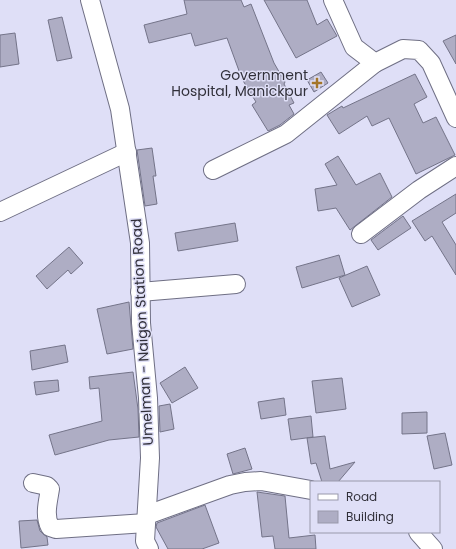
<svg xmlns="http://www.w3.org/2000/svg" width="456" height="549" font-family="Poppins,sans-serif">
<rect width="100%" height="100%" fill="#dfdff7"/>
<g fill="#aeadc4" stroke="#747489">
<polygon points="184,0 241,0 244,7 251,4 274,63 285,82 284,84 294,103 289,105 294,114 280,125 268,131 252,105 256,102 242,79 227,38 195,46 191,33 149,43 144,25 187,14"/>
<polygon points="264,0 307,0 317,25 327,19 337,36 296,58"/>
<polygon points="62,17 72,58 57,61 48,20"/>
<polygon points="15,33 19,64 0,67 0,35"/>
<polygon points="456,35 456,64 443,41"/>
<polygon points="321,72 328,83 314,92 307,80"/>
<polygon points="415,74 427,97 414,104 423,123 436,117 455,155 416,174 389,118 372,126 367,116 339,134 327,115 342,106 343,108"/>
<polygon points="152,148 156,176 153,176 157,204 145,206 137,150"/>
<polygon points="338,156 356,185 380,173 392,197 350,230 336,208 318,211 315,189 337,185 325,164"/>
<polygon points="456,194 456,213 442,222 456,245 456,275 432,236 425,241 412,221"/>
<polygon points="403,216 411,228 378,250 371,240"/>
<polygon points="235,223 238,241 178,251 175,233"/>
<polygon points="69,247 83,263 71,274 68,270 47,289 36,276"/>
<polygon points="339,255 345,275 302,288 296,267"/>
<polygon points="367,266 380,295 352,307 339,278"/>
<polygon points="129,302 133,349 107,354 97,309"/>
<polygon points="65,345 68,362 32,370 30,351"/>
<polygon points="185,367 198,388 172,403 160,383"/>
<polygon points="133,372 138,409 139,437 109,440 55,455 49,435 102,421 99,388 90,389 89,377"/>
<polygon points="342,378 346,409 316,413 312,381"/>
<polygon points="58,380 59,391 36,395 34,382"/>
<polygon points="284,398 286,415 261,419 258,402"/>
<polygon points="170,404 174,429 160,432 159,406"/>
<polygon points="427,412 427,433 402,434 402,413"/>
<polygon points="311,416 313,437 291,440 288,419"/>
<polygon points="445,433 452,465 434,469 427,436"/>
<polygon points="325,436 330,469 355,462 338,482 322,482 316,463 311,464 307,438"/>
<polygon points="245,448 252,469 233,474 227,454"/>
<polygon points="257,492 285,496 289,538 315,535 316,549 275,549 273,536 262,537"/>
<polygon points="205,505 219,543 202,549 168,549 156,527 157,523"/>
<polygon points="37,520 40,531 47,537 48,545 21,548 19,521"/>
</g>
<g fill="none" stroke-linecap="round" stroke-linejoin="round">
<defs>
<g id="minor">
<polyline points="90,0 120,109 140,243 141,323 148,398 150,458 145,541 149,549"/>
<polyline points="333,0 354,47 375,63 403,49 419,50 431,63 456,118"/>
<polyline points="213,170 286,134 375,63"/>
<polyline points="0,212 127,152"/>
<polyline points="361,234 419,190 456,166"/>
<polyline points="140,292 236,284"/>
<path d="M33 483 47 486 50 489C48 502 44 515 50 527L56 529 146 523"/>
<polyline points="147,515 230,485 245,482 261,481 311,490"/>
<polyline points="418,532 433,549"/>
</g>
</defs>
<use href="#minor" stroke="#6f6f84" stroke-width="20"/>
<use href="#minor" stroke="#fff" stroke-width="18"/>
</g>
<path fill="#a47629" stroke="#dfdff7" stroke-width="1.5" d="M315 77h4v4h4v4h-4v4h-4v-4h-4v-4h4z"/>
<g text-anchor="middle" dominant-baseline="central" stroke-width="3" stroke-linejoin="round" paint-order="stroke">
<g font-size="14" fill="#31303a" stroke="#dfdff7" text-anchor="end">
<text x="308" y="75">Government<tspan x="308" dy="16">Hospital, Manickpur</tspan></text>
</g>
<g font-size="14" fill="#31303a" stroke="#dfdff7">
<text transform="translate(142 332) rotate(-93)">Umelman - Naigon Station Road</text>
</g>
</g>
<rect x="310" y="481" width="130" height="52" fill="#dfdff7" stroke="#9999ab"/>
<rect x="318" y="494" width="20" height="6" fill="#ffffff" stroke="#9999ab"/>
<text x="346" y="501" font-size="12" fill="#31303a">Road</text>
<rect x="318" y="511" width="20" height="12" fill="#aeadc4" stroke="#9999ab"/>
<text x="346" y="521" font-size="12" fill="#31303a">Building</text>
</svg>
